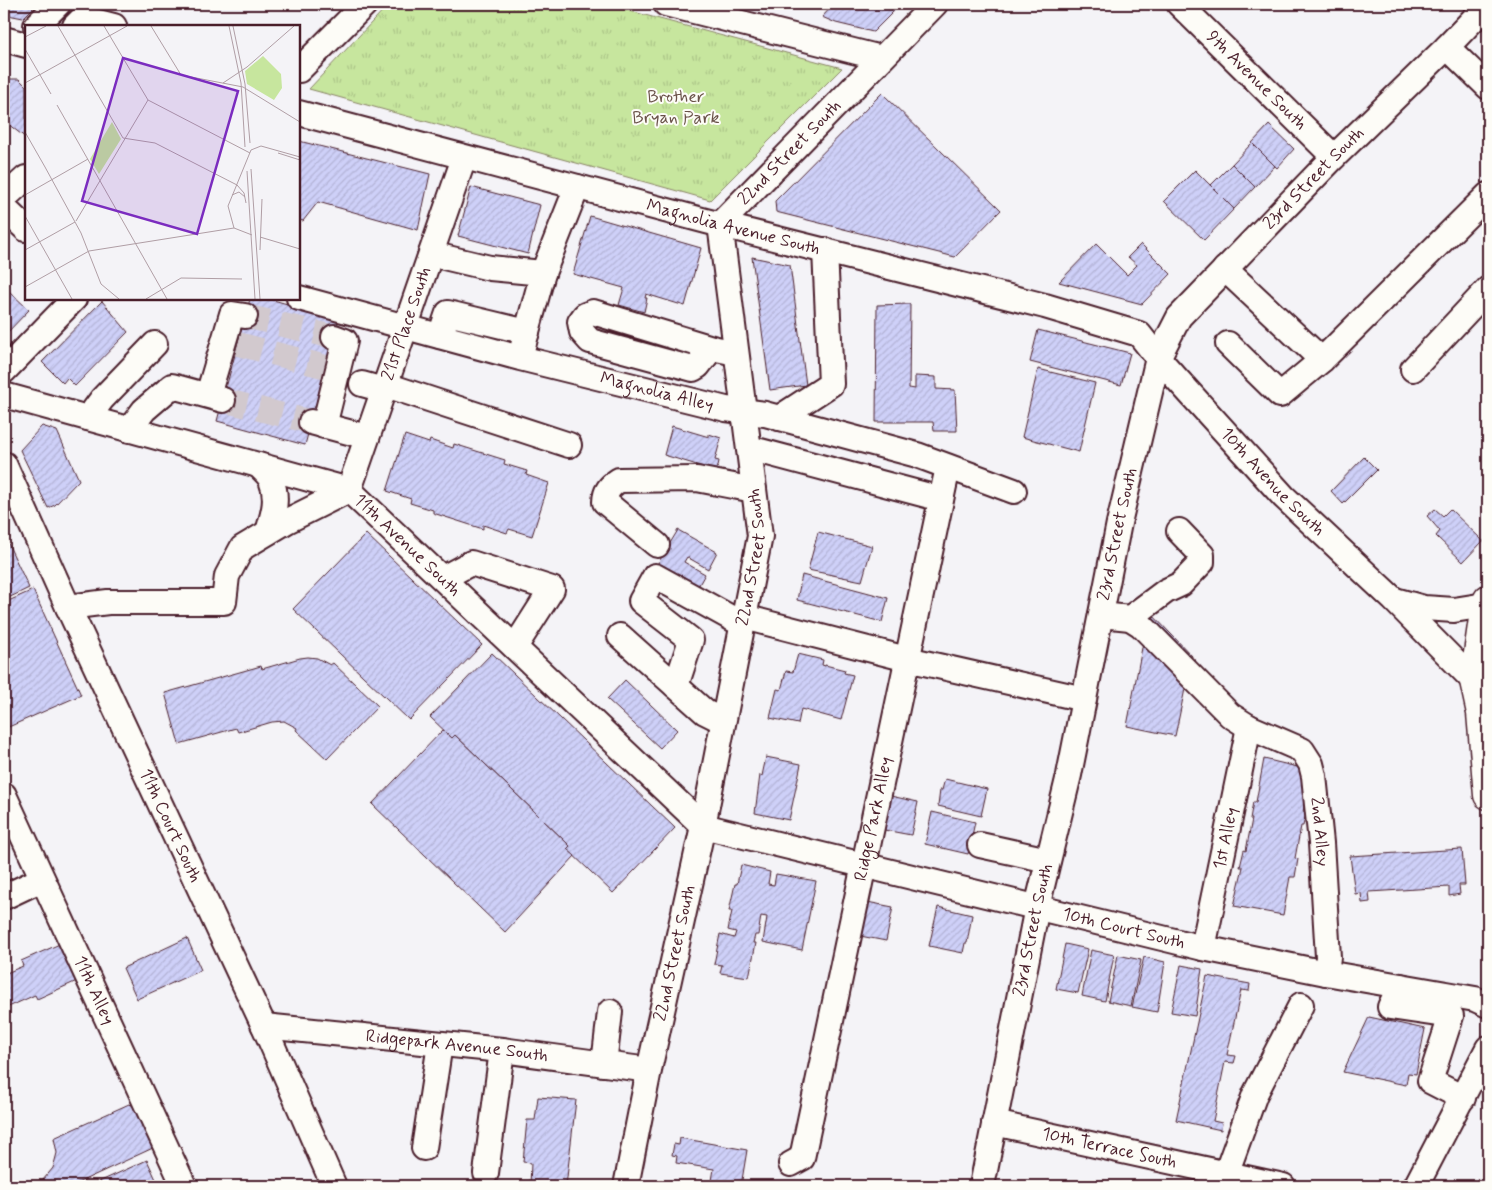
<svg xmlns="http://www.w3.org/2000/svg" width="1492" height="1190" font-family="Mynerve,sans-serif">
<defs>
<pattern id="park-tufts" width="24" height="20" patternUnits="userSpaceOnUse" patternTransform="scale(1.25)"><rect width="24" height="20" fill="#c7e69e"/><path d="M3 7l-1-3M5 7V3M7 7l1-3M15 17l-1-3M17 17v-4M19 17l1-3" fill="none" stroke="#acc588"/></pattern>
<pattern id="building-hatch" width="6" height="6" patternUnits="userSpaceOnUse" patternTransform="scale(1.25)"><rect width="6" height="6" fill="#ced0f8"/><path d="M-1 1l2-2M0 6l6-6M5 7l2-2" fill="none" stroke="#b2b2d5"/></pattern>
</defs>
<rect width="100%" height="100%" fill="#f4f3f7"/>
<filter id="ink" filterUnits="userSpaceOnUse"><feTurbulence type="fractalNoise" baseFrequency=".02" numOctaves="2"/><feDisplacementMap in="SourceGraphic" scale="10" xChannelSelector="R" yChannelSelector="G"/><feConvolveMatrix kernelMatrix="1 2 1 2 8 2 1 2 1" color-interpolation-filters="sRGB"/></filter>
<g filter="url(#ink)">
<polygon fill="url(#park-tufts)" stroke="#888264" points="389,4 604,4 842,68 710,200 309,89"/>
<g fill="url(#building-hatch)" stroke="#4a1f2b">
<polygon points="4,4 37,4 23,18 8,15 4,10"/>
<polygon points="834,4 901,4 873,32 836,23 822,17"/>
<polygon points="4,79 19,79 26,86 26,138 8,124 4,129"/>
<polygon points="882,93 1001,210 955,257 776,212 775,201"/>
<polygon points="1269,125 1294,149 1277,168 1252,143"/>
<polygon points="299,141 430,174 418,230 318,202 303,221 299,220"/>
<polygon points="1252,143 1275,166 1255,187 1232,164"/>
<polygon points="1232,164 1255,187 1234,209 1210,186"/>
<polygon points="1195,170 1234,209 1204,240 1164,201"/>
<polygon points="471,187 540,205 528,254 458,236"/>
<polygon points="590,216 701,248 685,306 646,294 645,298 647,298 644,312 619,305 624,288 573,274"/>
<polygon points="1096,244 1127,275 1137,265 1128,257 1141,244 1171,274 1142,304 1059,282"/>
<polygon points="752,257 790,265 806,385 770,390"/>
<polygon points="4,279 9,291 29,310 4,336"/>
<polygon points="250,299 270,299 339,319 305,445 217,421"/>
<polygon points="102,301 128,332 75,386 67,378 63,383 42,362"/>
<polygon points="910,304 909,388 915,389 915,376 936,377 936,389 955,390 957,431 934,431 933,422 876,422 877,305"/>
<polygon points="1038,330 1130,353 1121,385 1030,362"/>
<polygon points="1038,369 1095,383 1079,452 1022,437"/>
<polygon points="42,426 57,431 79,480 55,505 48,508 20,450"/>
<polygon points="672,426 709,437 709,434 721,438 715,460 719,461 717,471 664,455"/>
<polygon points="405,435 429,443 430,440 453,448 454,444 505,460 504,464 527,471 526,475 549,483 532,536 509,529 507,533 483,525 483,529 433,513 433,510 410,503 411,499 387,491"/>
<polygon points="1364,457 1377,470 1343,504 1331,491"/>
<polygon points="1435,509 1443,516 1450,509 1483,541 1463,562 1436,536 1440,531 1427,516"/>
<polygon points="678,530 717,552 708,569 687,557 684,562 705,574 695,592 655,568"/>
<polygon points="818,532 872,546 862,581 808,570"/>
<polygon points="366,534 482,645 409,720 293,609"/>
<polygon points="4,535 29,588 4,600"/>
<polygon points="802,575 888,598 882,622 797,600"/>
<polygon points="33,590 81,695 4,729 4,603"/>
<polygon points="1149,611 1192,656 1175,736 1127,726"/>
<polygon points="492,653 675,828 613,893 567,849 570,846 455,735 452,738 430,717"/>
<polygon points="798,654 823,660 822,665 825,666 825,665 845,670 844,673 853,675 841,720 801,709 798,724 770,718 777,689 781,690 786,671 793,672"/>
<polygon points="308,657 317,658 330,665 333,663 378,706 327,759 296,730 297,728 284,721 272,722 238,732 236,728 179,744 165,693 261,666 262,669 300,658"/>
<polygon points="625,680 677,730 660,748 607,699"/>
<polygon points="443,730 452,738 455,735 570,846 567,849 575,856 505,932 372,804"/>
<polygon points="766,757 801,764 789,820 755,813 760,775 762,776"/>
<polygon points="1264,759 1310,770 1303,812 1306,813 1303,826 1301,826 1295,858 1298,859 1295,877 1290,877 1283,915 1234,906 1243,867 1240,867 1244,850 1246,851 1252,819 1250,819 1253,802 1256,802"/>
<polygon points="945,779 987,789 981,816 938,806 940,790 942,790"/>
<polygon points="886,795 918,802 911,835 879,829"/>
<polygon points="932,812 975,822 968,854 925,844"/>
<polygon points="1462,849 1465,885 1459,885 1460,894 1449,896 1449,887 1369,892 1370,902 1362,903 1361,893 1355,894 1350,856"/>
<polygon points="741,865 770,872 768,884 774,885 776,874 816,881 802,950 763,942 767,917 761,916 758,935 755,935 753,943 756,943 749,977 720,973 722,965 714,964 720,934 734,938 736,932 728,930 732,911 729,911 735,884 737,884"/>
<polygon points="862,901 893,907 886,941 855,935"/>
<polygon points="938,907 972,915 967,943 965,943 963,953 929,946"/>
<polygon points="187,938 201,970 137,999 123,968"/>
<polygon points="62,943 79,980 37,999 35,995 4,1009 4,974 23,966 21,961"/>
<polygon points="1065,944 1088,949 1078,993 1056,989"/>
<polygon points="1091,950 1114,955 1105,1001 1082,996"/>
<polygon points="1118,955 1141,960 1131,1006 1108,1001"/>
<polygon points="1144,957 1165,962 1157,1012 1132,1007"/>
<polygon points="1181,965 1202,969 1195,1016 1171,1012"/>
<polygon points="1207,976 1250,984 1249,991 1241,990 1227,1055 1236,1056 1234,1063 1225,1062 1213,1121 1222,1123 1221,1130 1176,1120"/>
<polygon points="1369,1017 1425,1029 1416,1074 1408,1073 1406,1085 1343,1072"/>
<polygon points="538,1097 576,1100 566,1186 530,1186 531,1163 523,1162 527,1120 535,1120"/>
<polygon points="129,1104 135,1106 155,1147 71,1186 45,1186 43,1180 53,1168 57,1153 54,1138"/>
<polygon points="680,1138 747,1150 741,1186 711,1186 714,1169 676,1163 677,1156 672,1155 674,1144 679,1145"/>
<polygon points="147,1160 159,1186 90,1186"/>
</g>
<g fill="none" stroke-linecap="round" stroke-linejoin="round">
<g stroke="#d2c9ce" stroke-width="24" stroke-dasharray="24 12" stroke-linecap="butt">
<polyline points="245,316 334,337"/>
<polyline points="238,344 326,367"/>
<polyline points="223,400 311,422"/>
</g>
<defs>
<g id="minor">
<polyline points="666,4 881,58"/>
<path id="s1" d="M1179 4 1334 157"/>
<polyline points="36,26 58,4"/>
<polyline points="75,26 83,18 114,26"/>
<polyline points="4,39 26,45"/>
<polyline points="1447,47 1488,87"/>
<polyline points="299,70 365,4"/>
<path id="s2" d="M299 113 706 221 1045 306 1139 334 1158 358 1284 497 1393 599 1474 681"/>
<polyline points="4,198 26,178"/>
<polyline points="4,208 26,229"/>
<polyline points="431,254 490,268 543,273 577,187"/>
<polyline points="1225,269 1322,360"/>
<path id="s3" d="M299 298 520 358 726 409 765 414 917 455 1014 491"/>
<polyline points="440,336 448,313 527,332"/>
<polyline points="1228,344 1280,395 1322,360 1488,195"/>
<polyline points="523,346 543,273"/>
<polyline points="712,348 698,366 693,369 590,341 582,332 580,322 585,315 593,312 712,348 736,353"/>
<polyline points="1413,369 1488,289"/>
<polyline points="4,371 74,299"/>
<polyline points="362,384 384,390"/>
<polyline points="386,385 569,445"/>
<path id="s4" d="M4 395 349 490 703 826 1203 948 1326 973 1475 999 1488 1005"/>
<polyline points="208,395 232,314 245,316"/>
<polyline points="88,418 102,399 155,344"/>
<polyline points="779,418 831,384 825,250"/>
<polyline points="311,422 367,437"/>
<polyline points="324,426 345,341 334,337"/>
<polyline points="129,430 144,410 172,386 223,400"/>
<polyline points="749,448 941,499"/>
<path id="s5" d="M4 464 68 607 264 1026 334 1186"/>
<path d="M258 465C262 469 269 475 271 480 279 498 273 515 268 532"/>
<path id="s6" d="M349 490 464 158"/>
<path d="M657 545 605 502C605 491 610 486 619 480L697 479 754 490"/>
<polyline points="443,578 471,563 552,589 515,647"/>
<polyline points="1395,600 1424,608 1454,610 1485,605"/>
<polyline points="68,607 108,602 224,602 227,576 242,548 287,521 349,490"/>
<path id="s7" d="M1101 615 1130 618 1141 625 1230 715 1249 727 1302 750 1311 764 1314 776 1321 843 1328 957 1326 973"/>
<polyline points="744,617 907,659 1084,699"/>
<polyline points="1130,618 1166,591 1181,584 1202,562 1202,555 1179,531"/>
<polyline points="620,636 705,712 723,721"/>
<polyline points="676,686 691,640 641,601 655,576 742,624"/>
<path id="s8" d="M4 795 184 1186"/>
<polyline points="980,845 1048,860"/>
<polyline points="4,897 42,879"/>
<path id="s9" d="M1203 948 1249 727"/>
<polyline points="1400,986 1390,1007 1451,1016 1430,1081 1463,1098"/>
<path id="s10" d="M264 1026 502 1050 649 1070"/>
<polyline points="604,1064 610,1012"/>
<path id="s11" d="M994 1123 1283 1186"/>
<polyline points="424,1148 440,1044"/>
<path id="s12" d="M791 1164 802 1158 948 467"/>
<polyline points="486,1173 502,1050"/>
<polyline points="1226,1174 1255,1094 1301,1005"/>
<path id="s13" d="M626 1186 649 1070 703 826 760 536 720 224 935 4"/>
<path id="s14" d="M982 1186 1037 907 1069 775 1119 523 1158 358 1179 317 1334 157 1447 47 1488 4"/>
<polyline points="1416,1186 1488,1048"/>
</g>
<polyline id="major" points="1488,599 1485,605 1474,681 1481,713 1488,795"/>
</defs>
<use href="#minor" stroke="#4a1f2b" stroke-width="28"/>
<use href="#major" stroke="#4a1f2b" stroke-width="31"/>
<use href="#minor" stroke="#fdfcf7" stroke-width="24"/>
<use href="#major" stroke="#fdfcf7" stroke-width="28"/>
</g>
</g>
<g text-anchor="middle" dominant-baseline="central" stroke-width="4" stroke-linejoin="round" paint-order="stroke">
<g font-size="18" fill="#4a1f2b" stroke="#fdfcf7">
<text stroke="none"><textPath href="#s1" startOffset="109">9th Avenue South</textPath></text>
<text stroke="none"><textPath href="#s13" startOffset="1078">22nd Street South</textPath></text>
<text stroke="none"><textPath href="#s14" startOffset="1086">23rd Street South</textPath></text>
<text stroke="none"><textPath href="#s2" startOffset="449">Magnolia Avenue South</textPath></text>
<text stroke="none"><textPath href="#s6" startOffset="176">21st Place South</textPath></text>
<text stroke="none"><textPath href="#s3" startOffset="370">Magnolia Alley</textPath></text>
<text stroke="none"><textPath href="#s2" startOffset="1068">10th Avenue South</textPath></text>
<text stroke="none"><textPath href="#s14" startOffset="666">23rd Street South</textPath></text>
<text stroke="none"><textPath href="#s4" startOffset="438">11th Avenue South</textPath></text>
<text stroke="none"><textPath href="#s13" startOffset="642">22nd Street South</textPath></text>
<text stroke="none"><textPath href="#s12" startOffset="359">Ridge Park Alley</textPath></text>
<text stroke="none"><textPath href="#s5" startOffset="398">11th Court South</textPath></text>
<text stroke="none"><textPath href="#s7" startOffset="334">2nd Alley</textPath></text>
<text stroke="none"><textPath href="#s9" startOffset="112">1st Alley</textPath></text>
<text stroke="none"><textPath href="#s4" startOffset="1279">10th Court South</textPath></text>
<text stroke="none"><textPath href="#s14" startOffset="261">23rd Street South</textPath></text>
<text stroke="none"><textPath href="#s13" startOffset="238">22nd Street South</textPath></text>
<text stroke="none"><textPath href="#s8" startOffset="215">11th Alley</textPath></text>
<text stroke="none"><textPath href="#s10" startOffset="194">Ridgepark Avenue South</textPath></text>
<text stroke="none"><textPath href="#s11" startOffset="118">10th Terrace South</textPath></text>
</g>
<g font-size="18" fill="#695148" stroke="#fdfcf7">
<text x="676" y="97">Brother<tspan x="676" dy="21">Bryan Park</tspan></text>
</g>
</g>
<g transform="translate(25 25)">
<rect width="275" height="275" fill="#f4f3f7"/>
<path d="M238 31 256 49 257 63 249 75 222 59 220 46ZM87 97 96 114 74 149 65 134Z" fill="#c7e69e"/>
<path fill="none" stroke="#b09ea5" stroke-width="1" d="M33 1 98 113 130 118 212 160M79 1 123 75 225 128M126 1 156 50 218 62 275 97M204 1 216 58 220 122M208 1 220 59 225 118M0 12 21 1M0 24 26 69M0 58 102 1M198 58 222 42 269 1M32 80 142 274M0 107 20 142M253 128 275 135M20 142 56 208 76 259 94 274M226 144 235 274M222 146 230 274M212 160 219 168 221 178M0 170 63 134M207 170 214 167 220 172M0 191 47 274M51 196 123 75M209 203 203 181 226 125 236 121 275 132M235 212 275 224M0 225 50 197M235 225 237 174M0 262 64 226 209 203 227 210M121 274 156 253 217 254"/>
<path fill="#7b2cbf" fill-opacity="0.15" stroke="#7b2cbf" stroke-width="2.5" d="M98 33 213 66 172 209 57 176Z"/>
<rect width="275" height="275" fill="none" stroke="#4a1f2b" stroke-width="2.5"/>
</g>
<rect width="1492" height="1190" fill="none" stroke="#fdfcf7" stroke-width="20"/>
<rect x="10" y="10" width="1472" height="1170" fill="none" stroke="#4a1f2b" stroke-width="2" filter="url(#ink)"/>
</svg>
